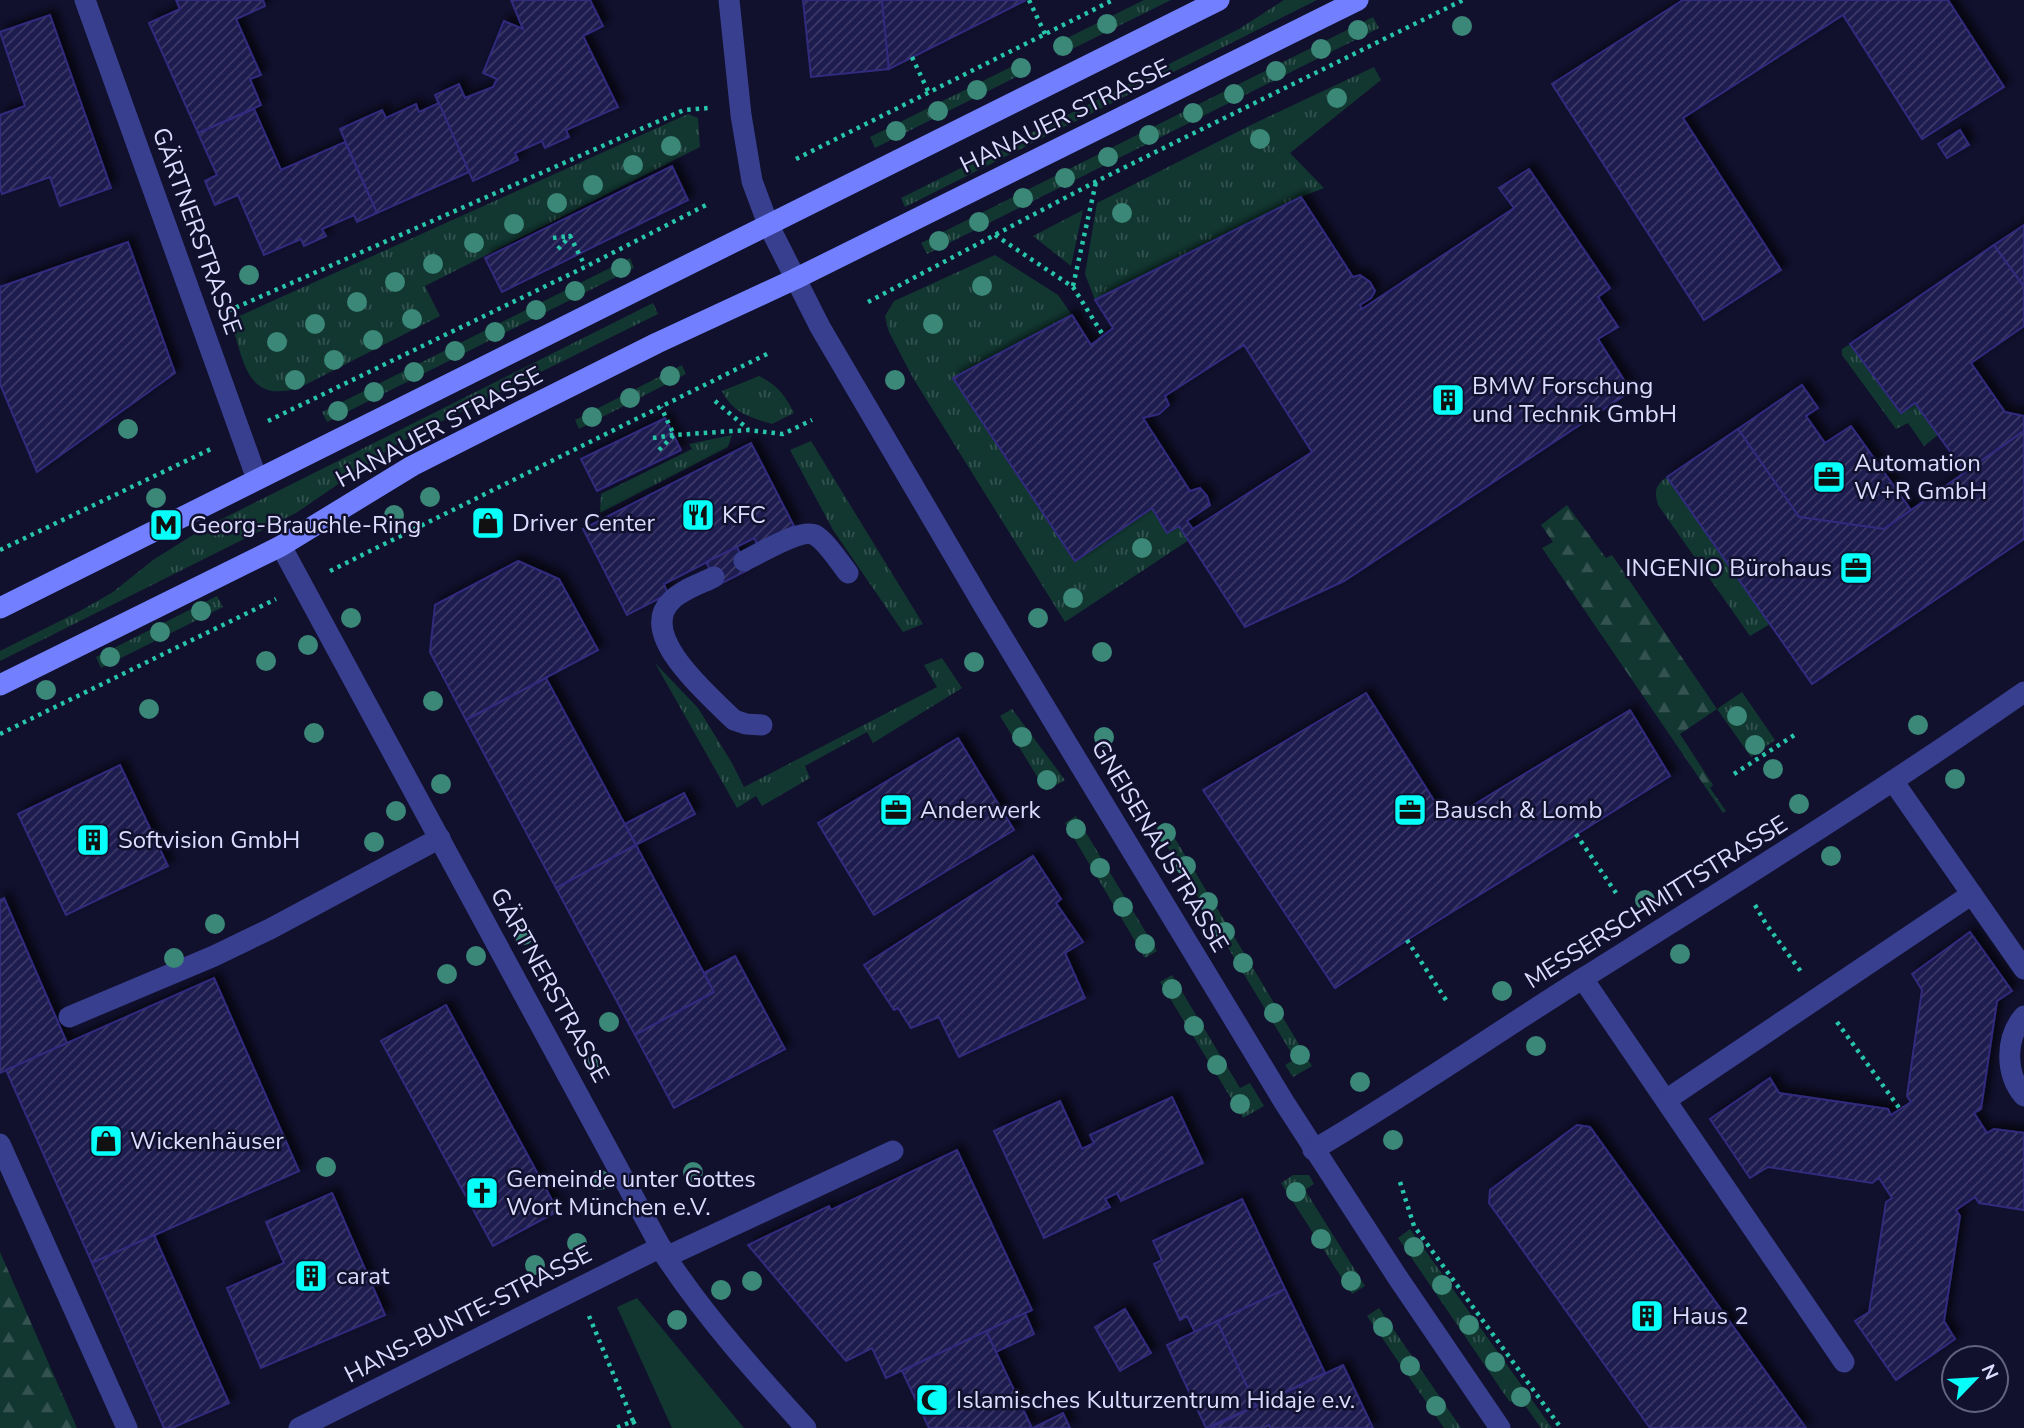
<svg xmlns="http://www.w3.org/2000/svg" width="2024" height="1428" font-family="'Nunito Sans',sans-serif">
<defs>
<pattern id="grass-tufts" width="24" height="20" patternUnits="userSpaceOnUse" patternTransform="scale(1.75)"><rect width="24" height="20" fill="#123731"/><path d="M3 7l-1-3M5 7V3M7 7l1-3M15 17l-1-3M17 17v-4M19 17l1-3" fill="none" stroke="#345350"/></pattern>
<pattern id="forest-firs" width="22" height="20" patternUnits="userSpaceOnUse" patternTransform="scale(1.75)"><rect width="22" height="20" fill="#123731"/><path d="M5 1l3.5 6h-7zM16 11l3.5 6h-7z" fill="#345350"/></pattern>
<pattern id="building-hatch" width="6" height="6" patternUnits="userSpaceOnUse" patternTransform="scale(1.75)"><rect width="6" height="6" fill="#1e1a4f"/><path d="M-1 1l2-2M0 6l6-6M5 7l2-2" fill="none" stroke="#3e3b69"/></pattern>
<filter id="shadow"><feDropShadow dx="6" dy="-6" stdDeviation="3.5" flood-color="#0009"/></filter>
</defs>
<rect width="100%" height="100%" fill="#11102d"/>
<g fill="url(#grass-tufts)">
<polygon points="1144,0 1171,0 1058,56 1053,45"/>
<polygon points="1284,0 1317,0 905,207 901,198 1239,29"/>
<polygon points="1373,17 1379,28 927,254 921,243"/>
<polygon points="1025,60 1030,70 875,148 870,137"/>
<polygon points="1374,67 1381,80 1290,153 1324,188 1301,197 1095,300 1085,274 1097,203 1251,125"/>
<path d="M688 114 698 118 700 147 425 286 440 316 299 388C247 403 245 364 232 326L237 317Z"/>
<polygon points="1083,210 1071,266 1033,236"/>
<polygon points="995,255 1058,295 1072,315 953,379 1075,560 1152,508 1167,532 1179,526 1189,540 1065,622 913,378 889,332 885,316 894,301"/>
<polygon points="630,258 634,268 327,422 322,412"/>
<polygon points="653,303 658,314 420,432 394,446 296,513 0,661 0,651 80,611 113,592 153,560 204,528"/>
<polygon points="1850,344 1901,413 1915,403 1938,435 1924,446 1908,423 1896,429 1842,355 1842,349"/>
<polygon points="682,365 686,374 579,429 575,420"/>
<path d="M759 376C777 385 785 395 794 413L772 424C749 417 733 413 722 391Z"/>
<polygon points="732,435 728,447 600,513 601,494 692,449 689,444"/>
<polygon points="811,441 923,624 903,632 833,530 790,450"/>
<path d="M1667 477 1770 624 1750 636 1658 505C1654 491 1655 485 1667 477Z"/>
<polygon points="217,596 223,607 101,668 96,657"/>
<polygon points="942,658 962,688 873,743 867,732 805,766 810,778 762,806 756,796 737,808 655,663 698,708 732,763 744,787 937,687 924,665"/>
<polygon points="1742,692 1775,740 1751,757 1717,709"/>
<polygon points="1012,709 1065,780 1046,791 1000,716"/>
<polygon points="1076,816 1157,951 1145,958 1065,823"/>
<polygon points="1165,822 1312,1066 1293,1077 1285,1065 1295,1059 1156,828"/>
<polygon points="1172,975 1240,1088 1250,1083 1264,1106 1243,1118 1160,982"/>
<polygon points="1293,1175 1309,1175 1314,1184 1305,1190 1365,1286 1352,1294 1281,1183"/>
<polygon points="1410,1229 1552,1428 1541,1428 1524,1404 1509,1401 1398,1238"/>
<polygon points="1379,1308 1461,1428 1444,1428 1367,1316"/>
</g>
<g fill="url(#forest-firs)">
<polygon points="1567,505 1606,558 1612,555 1717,709 1680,734 1713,785 1710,788 1726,811 1723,813 1542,548 1553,542 1541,525"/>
<polygon points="0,1252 77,1428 0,1428"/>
</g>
<polygon fill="#123731" points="637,1298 744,1428 672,1428 617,1307"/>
<g fill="url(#building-hatch)" stroke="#312b7d" stroke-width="2" fill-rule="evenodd" filter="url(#shadow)">
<polygon points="176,0 263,0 265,6 236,19 261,75 250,79 261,105 198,133 149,23 180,9"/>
<polygon points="511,0 590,0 603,26 583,36 618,107 566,130 569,137 545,148 542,141 515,153 518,160 473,181 435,95 459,84 465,98 493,87 497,79 483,73 504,21 523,29"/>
<polygon points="803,0 882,0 889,69 811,77"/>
<polygon points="882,0 1026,0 889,69"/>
<polygon points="1683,0 1948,0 2004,87 1922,139 1843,15 1683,118 1781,270 1704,320 1552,84"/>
<polygon points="50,15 111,188 60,206 50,177 2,194 0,188 0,115 25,106 0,32"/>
<polygon points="439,103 469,172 377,213 340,129 382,110 386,118 416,104 419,112"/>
<polygon points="254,109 281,170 345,142 377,213 357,222 354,215 322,229 326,236 304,246 301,239 264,255 238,195 215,205 205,181 217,175 198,133"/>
<polygon points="1960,130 1969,145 1947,158 1938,144"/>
<polygon points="672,166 688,200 502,292 485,258"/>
<path d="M1529 169 1610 288 1598 297 1618 327 1598 339 1631 391 1344 581 1245 627 1179 526 1167 533 1152 508 1075 561 953 378 1072 315 1091 345 1113 328 1095 300 1301 197 1353 277 1360 275 1370 282 1375 291 1371 298 1360 305 1362 309 1514 208 1499 188ZM1244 345 1312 452 1193 529 1187 521 1210 505 1207 496 1200 488 1190 491 1143 418 1159 414 1169 405 1165 396Z"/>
<polygon points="2024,225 2024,287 1994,245"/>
<polygon points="128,242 175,373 37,472 0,384 0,287"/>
<polygon points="1994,245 2024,287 2024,326 1971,363 2005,412 2024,416 2024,431 1965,472 1915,403 1901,413 1850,344"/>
<polygon points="1802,385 1818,408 1806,416 1825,443 1851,426 1911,510 1884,529 1799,517 1738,429"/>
<polygon points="665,418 681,450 597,491 581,459"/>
<polygon points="1738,429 1799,517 1884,529 2024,431 2024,539 1812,684 1667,477"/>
<polygon points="751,443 794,526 758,545 754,538 664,584 668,594 627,615 583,529"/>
<polygon points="737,547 748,570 718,585 706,562"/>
<polygon points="518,561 559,579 598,650 466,720 430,652 435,605"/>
<polygon points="546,678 636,845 556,888 466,720"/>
<polygon points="1366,693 1447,821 1630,710 1670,776 1407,940 1335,988 1203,790"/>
<polygon points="958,738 1014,830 874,915 818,823"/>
<polygon points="120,765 168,866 66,915 18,814"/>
<polygon points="684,793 695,814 636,845 625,824"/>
<polygon points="636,845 714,992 635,1035 556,888"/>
<polygon points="1033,856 1061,899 1056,903 1083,942 1065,953 1085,998 959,1057 939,1017 911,1028 898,1008 894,1010 864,965"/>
<polygon points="4,898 67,1043 0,1073 0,900"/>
<polygon points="1970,932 2012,991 1997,1001 1981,1109 1974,1113 1987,1133 1994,1129 2024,1133 2024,1210 1979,1203 1975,1197 1956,1210 1960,1216 1944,1321 1955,1339 1896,1380 1855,1321 1869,1312 1886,1202 1892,1198 1879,1178 1872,1183 1768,1167 1750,1178 1710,1119 1770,1078 1779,1093 1888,1109 1891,1115 1911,1102 1907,1096 1922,990 1912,974"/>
<polygon points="735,956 785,1049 674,1108 635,1035 714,992 704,973"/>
<polygon points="214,978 299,1171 92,1263 6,1070"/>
<polygon points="446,1005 558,1211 493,1246 381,1041"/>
<polygon points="1172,1097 1203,1163 1121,1201 1117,1193 1105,1199 1110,1207 1044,1238 994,1131 1060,1101 1082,1149 1094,1143 1090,1135"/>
<polygon points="1577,1125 1590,1127 1806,1428 1650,1428 1489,1203 1490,1190"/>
<polygon points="957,1150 1032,1310 886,1378 872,1348 846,1361 748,1245 829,1206 831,1210"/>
<polygon points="332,1193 385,1315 261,1368 227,1288 284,1263 266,1222"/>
<polygon points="1242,1199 1285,1289 1195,1332 1187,1316 1180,1320 1154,1264 1162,1260 1153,1241"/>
<polygon points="154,1235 229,1403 172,1428 164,1428 92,1263"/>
<polygon points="1285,1289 1325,1373 1256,1406 1217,1321"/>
<polygon points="1125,1309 1151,1353 1120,1371 1095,1327"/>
<polygon points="1025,1313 1034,1334 996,1352 986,1331"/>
<polygon points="1217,1321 1256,1406 1206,1428 1167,1345"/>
<polygon points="986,1331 1032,1428 929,1428 902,1371"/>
<polygon points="1343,1365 1373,1428 1270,1428 1269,1425 1263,1428 1210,1428"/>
<polygon points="1063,1413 1070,1428 1033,1428"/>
</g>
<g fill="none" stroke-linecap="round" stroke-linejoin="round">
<g stroke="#28c6a9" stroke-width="4.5" stroke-dasharray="3.5 5" stroke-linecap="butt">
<polyline points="1029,0 1045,34"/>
<polyline points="912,57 929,93"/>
<polyline points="796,159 1113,0"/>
<polyline points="995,235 1073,287 1103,335"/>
<polyline points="553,238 569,236"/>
<polyline points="558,249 570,236 585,266"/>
<polyline points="1073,286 1096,182"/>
<polyline points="868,302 1097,181 1463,0"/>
<polyline points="228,311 684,110 709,108"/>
<polyline points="715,401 748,429"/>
<polyline points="268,421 585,267 710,203"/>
<polyline points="653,438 674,435 661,407"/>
<polyline points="659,450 674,435 748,430 783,434 812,420"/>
<polyline points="0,550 213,448"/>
<polyline points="330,571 769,353"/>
<polyline points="0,734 276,599"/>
<polyline points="1734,774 1796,734"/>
<polyline points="1576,834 1616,893"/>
<polyline points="1755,905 1766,924 1802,973"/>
<polyline points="1407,940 1446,1000"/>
<polyline points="1837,1022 1900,1109"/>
<polyline points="1400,1182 1414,1226 1561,1428"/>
<polyline points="589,1316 633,1421 616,1428"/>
<polyline points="633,1421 637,1428"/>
</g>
<g stroke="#383f8f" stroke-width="21">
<path d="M744 561C759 554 801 528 815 535 826 541 840 563 848 573"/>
<path d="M714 577C700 584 681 590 671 601 636 635 711 697 734 720L746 724 762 725"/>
<polyline points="1893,781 2024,969"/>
<polyline points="1583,979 1844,1362"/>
<path d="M2024 1016C2005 1038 2005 1074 2024 1096"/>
<polyline points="69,1017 214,956 270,929 440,838"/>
<polyline points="1666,1100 1972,894"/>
<polyline points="0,1144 127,1428"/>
<polyline points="666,1257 893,1151"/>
</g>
<g stroke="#383f8f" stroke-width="21">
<polyline points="85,0 257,479"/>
<polyline points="729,0 741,115 752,181 768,224 820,327 985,608 1284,1102 1398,1278 1500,1428"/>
<path d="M281 546 666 1257C707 1319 756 1373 806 1428"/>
<path d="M1313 1150C1406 1096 1494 1034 1585 977 1733 884 1881 792 2024 692"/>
<polyline points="299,1428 661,1247"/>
</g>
<g stroke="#7280ff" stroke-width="21">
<polyline points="0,608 1219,0"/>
<polyline points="0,685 281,546 412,466 499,422 657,343 795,279 1358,0"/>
</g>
</g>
<g fill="#3b8778">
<circle cx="1107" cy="24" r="10"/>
<circle cx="1462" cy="26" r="10"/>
<circle cx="1358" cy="30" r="10"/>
<circle cx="1063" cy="46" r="10"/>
<circle cx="1321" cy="49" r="10"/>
<circle cx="1021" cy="68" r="10"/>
<circle cx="1276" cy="71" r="10"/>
<circle cx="977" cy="90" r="10"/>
<circle cx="1234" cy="94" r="10"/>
<circle cx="1337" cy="98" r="10"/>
<circle cx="938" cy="111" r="10"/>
<circle cx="1193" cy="113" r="10"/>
<circle cx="896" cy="131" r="10"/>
<circle cx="1149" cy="135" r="10"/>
<circle cx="1260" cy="139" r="10"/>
<circle cx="671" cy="146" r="10"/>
<circle cx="1108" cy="157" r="10"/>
<circle cx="633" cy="165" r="10"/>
<circle cx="1065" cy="178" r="10"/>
<circle cx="593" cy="185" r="10"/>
<circle cx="1023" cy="198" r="10"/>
<circle cx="557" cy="203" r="10"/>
<circle cx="1122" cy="213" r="10"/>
<circle cx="979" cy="222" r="10"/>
<circle cx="514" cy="224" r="10"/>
<circle cx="939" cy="241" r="10"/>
<circle cx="474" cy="243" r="10"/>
<circle cx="433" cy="264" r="10"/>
<circle cx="621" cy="268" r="10"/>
<circle cx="249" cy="275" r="10"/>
<circle cx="395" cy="282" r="10"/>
<circle cx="982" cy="286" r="10"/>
<circle cx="575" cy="291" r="10"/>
<circle cx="357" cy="302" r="10"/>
<circle cx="536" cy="310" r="10"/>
<circle cx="412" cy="319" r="10"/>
<circle cx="315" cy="324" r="10"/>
<circle cx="933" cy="324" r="10"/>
<circle cx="495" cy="332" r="10"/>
<circle cx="373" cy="340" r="10"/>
<circle cx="277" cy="342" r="10"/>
<circle cx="455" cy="351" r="10"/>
<circle cx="334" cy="360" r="10"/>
<circle cx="414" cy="372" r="10"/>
<circle cx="670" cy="376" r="10"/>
<circle cx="295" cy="380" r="10"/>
<circle cx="895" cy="380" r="10"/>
<circle cx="374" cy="392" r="10"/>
<circle cx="630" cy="398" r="10"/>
<circle cx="338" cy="411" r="10"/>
<circle cx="592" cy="417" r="10"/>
<circle cx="128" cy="429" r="10"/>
<circle cx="430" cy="497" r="10"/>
<circle cx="156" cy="498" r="10"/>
<circle cx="394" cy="515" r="10"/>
<circle cx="1142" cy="548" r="10"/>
<circle cx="1073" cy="598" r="10"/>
<circle cx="201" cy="611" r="10"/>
<circle cx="351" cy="618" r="10"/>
<circle cx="1038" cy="618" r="10"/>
<circle cx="160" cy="632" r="10"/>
<circle cx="308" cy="645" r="10"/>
<circle cx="1102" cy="652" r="10"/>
<circle cx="110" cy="657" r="10"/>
<circle cx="266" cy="661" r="10"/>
<circle cx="974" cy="662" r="10"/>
<circle cx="46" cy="690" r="10"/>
<circle cx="433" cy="701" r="10"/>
<circle cx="149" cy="709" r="10"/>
<circle cx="1737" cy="716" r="10"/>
<circle cx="1918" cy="725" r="10"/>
<circle cx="314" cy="733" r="10"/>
<circle cx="1022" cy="737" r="10"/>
<circle cx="1104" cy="737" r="10"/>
<circle cx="1755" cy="745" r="10"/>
<circle cx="1773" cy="769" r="10"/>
<circle cx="1955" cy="779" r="10"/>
<circle cx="1047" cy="780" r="10"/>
<circle cx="441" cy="784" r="10"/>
<circle cx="1799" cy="804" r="10"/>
<circle cx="396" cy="811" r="10"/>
<circle cx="1076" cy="829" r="10"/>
<circle cx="1166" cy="833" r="10"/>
<circle cx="374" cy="842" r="10"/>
<circle cx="1831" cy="856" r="10"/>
<circle cx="1186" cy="866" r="10"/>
<circle cx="1100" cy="868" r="10"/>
<circle cx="1645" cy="900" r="10"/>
<circle cx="1208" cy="902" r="10"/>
<circle cx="1123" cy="907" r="10"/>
<circle cx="215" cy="924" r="10"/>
<circle cx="1225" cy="932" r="10"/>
<circle cx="524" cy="935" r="10"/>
<circle cx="1145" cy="944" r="10"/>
<circle cx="1680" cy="954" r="10"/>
<circle cx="476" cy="956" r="10"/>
<circle cx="174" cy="958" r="10"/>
<circle cx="1243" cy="963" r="10"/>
<circle cx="447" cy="974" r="10"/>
<circle cx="1172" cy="989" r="10"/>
<circle cx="1502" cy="991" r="10"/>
<circle cx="1274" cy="1013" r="10"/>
<circle cx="609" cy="1022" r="10"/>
<circle cx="1194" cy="1026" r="10"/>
<circle cx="1536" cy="1046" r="10"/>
<circle cx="1300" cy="1055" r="10"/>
<circle cx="595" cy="1065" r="10"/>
<circle cx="1217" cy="1065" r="10"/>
<circle cx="1360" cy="1082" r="10"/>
<circle cx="1240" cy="1104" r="10"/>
<circle cx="1393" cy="1140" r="10"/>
<circle cx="326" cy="1167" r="10"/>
<circle cx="693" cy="1172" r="10"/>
<circle cx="600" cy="1180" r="10"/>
<circle cx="1296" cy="1192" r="10"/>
<circle cx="1321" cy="1239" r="10"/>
<circle cx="577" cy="1243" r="10"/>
<circle cx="1414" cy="1247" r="10"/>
<circle cx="535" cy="1265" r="10"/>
<circle cx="752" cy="1281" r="10"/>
<circle cx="1351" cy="1281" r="10"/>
<circle cx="1442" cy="1285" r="10"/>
<circle cx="721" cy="1290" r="10"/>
<circle cx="677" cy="1320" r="10"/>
<circle cx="1469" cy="1325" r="10"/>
<circle cx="1383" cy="1327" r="10"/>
<circle cx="1495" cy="1362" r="10"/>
<circle cx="1410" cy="1366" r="10"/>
<circle cx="1521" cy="1397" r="10"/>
<circle cx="1436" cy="1406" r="10"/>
</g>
<defs>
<symbol id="building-square" viewBox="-11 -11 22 22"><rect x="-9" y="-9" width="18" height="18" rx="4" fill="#07fff9" stroke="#11102d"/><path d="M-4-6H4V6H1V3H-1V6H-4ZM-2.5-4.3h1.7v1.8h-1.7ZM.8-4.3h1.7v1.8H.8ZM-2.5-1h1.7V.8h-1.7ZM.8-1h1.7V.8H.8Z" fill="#111"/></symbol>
<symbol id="office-square" viewBox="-11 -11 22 22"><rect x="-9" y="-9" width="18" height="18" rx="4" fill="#07fff9" stroke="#11102d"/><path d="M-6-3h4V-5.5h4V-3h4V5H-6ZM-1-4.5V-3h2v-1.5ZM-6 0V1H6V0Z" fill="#111"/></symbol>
<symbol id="restaurant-square" viewBox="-11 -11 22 22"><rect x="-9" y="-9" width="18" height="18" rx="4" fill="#07fff9" stroke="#11102d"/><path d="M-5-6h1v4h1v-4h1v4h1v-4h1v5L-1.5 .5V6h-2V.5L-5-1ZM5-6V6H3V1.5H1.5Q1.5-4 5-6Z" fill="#111"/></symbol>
<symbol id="shop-square" viewBox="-11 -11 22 22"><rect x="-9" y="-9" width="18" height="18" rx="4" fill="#07fff9" stroke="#11102d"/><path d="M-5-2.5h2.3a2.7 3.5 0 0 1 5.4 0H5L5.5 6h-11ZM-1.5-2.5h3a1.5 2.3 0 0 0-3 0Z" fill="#111"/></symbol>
<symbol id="metro-square" viewBox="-11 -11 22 22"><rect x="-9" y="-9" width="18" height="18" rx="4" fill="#07fff9" stroke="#11102d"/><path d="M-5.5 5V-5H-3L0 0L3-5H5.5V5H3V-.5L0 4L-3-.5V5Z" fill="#111"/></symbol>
<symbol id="church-square" viewBox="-11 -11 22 22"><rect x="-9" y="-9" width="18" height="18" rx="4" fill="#07fff9" stroke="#11102d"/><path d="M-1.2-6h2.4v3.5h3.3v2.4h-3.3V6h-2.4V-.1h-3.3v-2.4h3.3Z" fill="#111"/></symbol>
<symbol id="mosque-square" viewBox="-11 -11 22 22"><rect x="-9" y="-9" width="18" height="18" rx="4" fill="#07fff9" stroke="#11102d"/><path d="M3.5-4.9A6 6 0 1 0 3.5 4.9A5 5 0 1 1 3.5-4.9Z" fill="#111"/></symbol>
</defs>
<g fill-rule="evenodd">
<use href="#building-square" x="1429" y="381" width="38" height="38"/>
<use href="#office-square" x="1810" y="458" width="38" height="38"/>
<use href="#restaurant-square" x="679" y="496" width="38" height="38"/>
<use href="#shop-square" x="469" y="504" width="38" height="38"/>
<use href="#metro-square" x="147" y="506" width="38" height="38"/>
<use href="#office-square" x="1837" y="549" width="38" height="38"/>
<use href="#office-square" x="877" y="791" width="38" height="38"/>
<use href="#office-square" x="1391" y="791" width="38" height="38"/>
<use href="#building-square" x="74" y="821" width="38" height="38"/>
<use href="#shop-square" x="87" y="1122" width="38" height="38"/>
<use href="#church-square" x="463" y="1174" width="38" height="38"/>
<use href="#building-square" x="292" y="1257" width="38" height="38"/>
<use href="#building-square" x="1628" y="1297" width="38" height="38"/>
<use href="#mosque-square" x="913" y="1381" width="38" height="38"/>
</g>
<g text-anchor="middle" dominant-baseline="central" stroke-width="5" stroke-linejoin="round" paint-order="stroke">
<g font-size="24" fill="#dbdcff" stroke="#11102d">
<text transform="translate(1065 116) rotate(-26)">HANAUER STRASSE</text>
<text transform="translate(197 231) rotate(70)">GÄRTNERSTRASSE</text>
<text transform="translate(439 427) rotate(-28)">HANAUER STRASSE</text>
<text transform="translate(1160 846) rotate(59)">GNEISENAUSTRASSE</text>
<text transform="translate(1656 902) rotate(-32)">MESSERSCHMITTSTRASSE</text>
<text transform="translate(550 985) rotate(61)">GÄRTNERSTRASSE</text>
<text transform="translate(468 1314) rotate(-27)">HANS-BUNTE-STRASSE</text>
</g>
<g font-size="24" fill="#dbdcff" stroke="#11102d" text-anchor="start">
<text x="1472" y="386">BMW Forschung<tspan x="1472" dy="28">und Technik GmbH</tspan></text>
<text x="1854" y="463">Automation<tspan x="1854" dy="28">W+R GmbH</tspan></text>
<text x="722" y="515">KFC</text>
<text x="512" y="523">Driver Center</text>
<text x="190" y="525">Georg-Brauchle-Ring</text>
<text x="1832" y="568" text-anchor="end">INGENIO Bürohaus</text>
<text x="920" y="810">Anderwerk</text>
<text x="1434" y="810">Bausch &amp; Lomb</text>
<text x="118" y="840">Softvision GmbH</text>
<text x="130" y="1141">Wickenhäuser</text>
<text x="506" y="1179">Gemeinde unter Gottes<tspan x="506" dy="28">Wort München e.V.</tspan></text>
<text x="336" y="1276">carat</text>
<text x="1672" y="1316">Haus 2</text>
<text x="956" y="1400">Islamisches Kulturzentrum Hidaje e.v.</text>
</g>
</g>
<g transform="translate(1975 1379) rotate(65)"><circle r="33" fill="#11102d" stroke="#626281" stroke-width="2"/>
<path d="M0-5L12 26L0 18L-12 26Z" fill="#07fff9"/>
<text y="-10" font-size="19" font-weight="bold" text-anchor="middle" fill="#dbdcff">N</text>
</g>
</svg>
